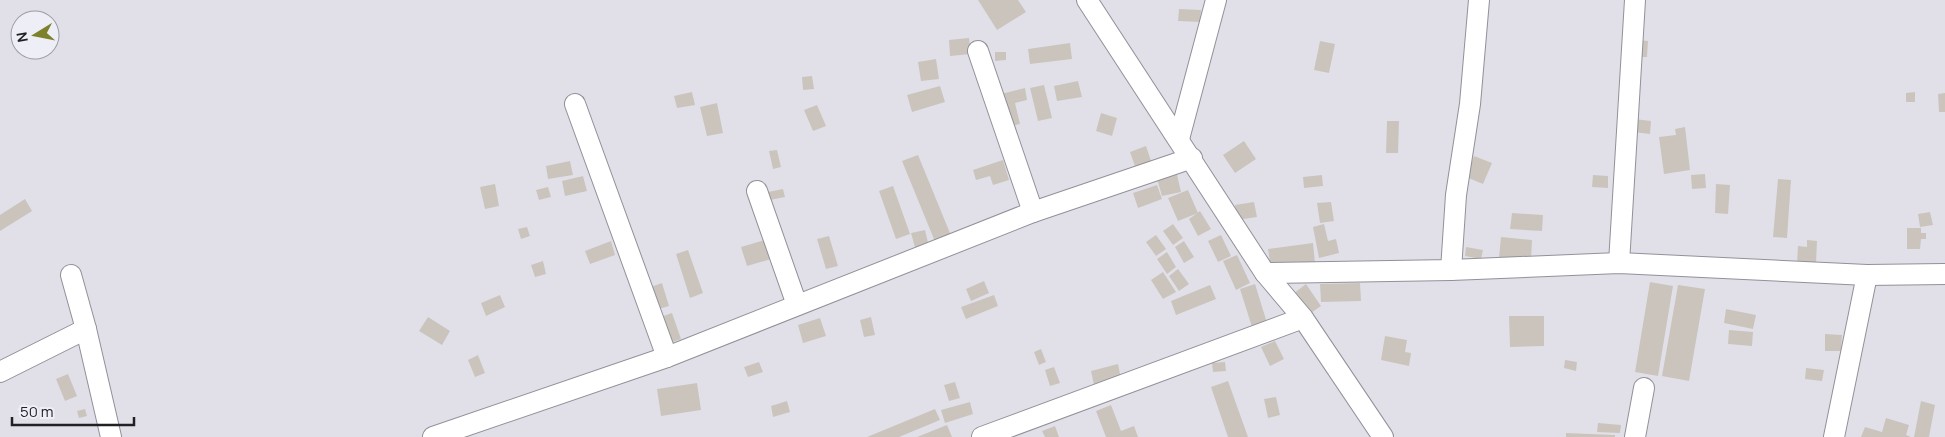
<svg xmlns="http://www.w3.org/2000/svg" width="1945" height="437" font-family="Manrope,sans-serif">
<rect width="100%" height="100%" fill="#e1e0e9"/>
<g fill="#cbc4bd">
<polygon points="978,0 1018,0 1026,12 997,30"/>
<polygon points="1179,9 1201,10 1200,22 1178,21"/>
<polygon points="969,38 971,54 950,56 949,40"/>
<polygon points="1638,40 1648,41 1647,57 1637,57"/>
<polygon points="1320,41 1335,44 1329,73 1314,70"/>
<polygon points="1070,43 1072,59 1030,64 1028,49"/>
<polygon points="995,52 1006,52 1006,60 995,61"/>
<polygon points="936,59 939,79 921,81 918,62"/>
<polygon points="812,76 814,89 803,90 802,77"/>
<polygon points="1078,81 1082,97 1057,101 1054,86"/>
<polygon points="1044,85 1052,118 1038,121 1030,88"/>
<polygon points="940,86 945,102 912,112 907,95"/>
<polygon points="1025,88 1027,100 1015,103 1020,124 1005,127 997,95"/>
<polygon points="692,92 695,105 677,108 674,96"/>
<polygon points="1915,92 1915,102 1906,102 1906,93"/>
<polygon points="1945,93 1945,112 1939,112 1938,94"/>
<polygon points="717,103 723,133 707,136 700,107"/>
<polygon points="817,105 826,126 813,131 804,110"/>
<polygon points="1101,113 1117,118 1112,136 1096,131"/>
<polygon points="1634,119 1651,121 1650,134 1633,132"/>
<polygon points="1387,121 1399,121 1398,153 1386,153"/>
<polygon points="1685,127 1690,170 1664,174 1659,137 1676,135 1675,129"/>
<polygon points="1244,141 1256,159 1235,173 1223,155"/>
<polygon points="1146,146 1152,164 1136,169 1130,152"/>
<polygon points="777,150 781,167 773,169 769,151"/>
<polygon points="918,155 952,238 936,244 902,161"/>
<polygon points="1474,156 1492,163 1483,184 1466,177"/>
<polygon points="1003,160 1009,180 993,185 990,176 976,180 973,170"/>
<polygon points="570,161 573,175 548,179 546,166"/>
<polygon points="1176,170 1181,192 1162,196 1156,175"/>
<polygon points="1705,174 1706,188 1692,189 1691,175"/>
<polygon points="1322,175 1323,186 1304,188 1303,177"/>
<polygon points="1593,175 1608,176 1608,188 1592,187"/>
<polygon points="583,176 587,191 565,196 562,181"/>
<polygon points="1778,179 1791,180 1787,238 1773,237"/>
<polygon points="495,184 499,206 485,209 480,187"/>
<polygon points="1716,184 1730,185 1728,214 1715,213"/>
<polygon points="1157,185 1162,199 1138,208 1133,193"/>
<polygon points="893,186 910,234 896,239 879,191"/>
<polygon points="548,187 551,197 539,200 536,190"/>
<polygon points="783,189 785,197 770,200 768,192"/>
<polygon points="1188,190 1198,213 1178,221 1168,198"/>
<polygon points="25,199 32,211 0,231 0,215"/>
<polygon points="1254,202 1257,217 1237,220 1235,205"/>
<polygon points="1331,202 1334,221 1320,223 1317,203"/>
<polygon points="1200,211 1211,229 1198,236 1189,219"/>
<polygon points="1930,212 1933,225 1920,227 1918,214"/>
<polygon points="1512,213 1543,215 1542,231 1510,229"/>
<polygon points="1173,224 1183,238 1173,245 1163,231"/>
<polygon points="1324,224 1328,241 1336,239 1339,253 1319,258 1313,227"/>
<polygon points="527,227 530,236 521,239 518,229"/>
<polygon points="1907,228 1921,228 1921,233 1926,233 1926,239 1921,239 1920,249 1907,249"/>
<polygon points="925,230 929,247 916,251 911,233"/>
<polygon points="1156,235 1166,249 1156,256 1146,242"/>
<polygon points="1221,235 1231,256 1218,262 1208,241"/>
<polygon points="829,236 838,266 826,269 817,239"/>
<polygon points="1501,237 1532,240 1531,260 1499,258"/>
<polygon points="765,240 771,259 747,266 741,247"/>
<polygon points="1807,240 1817,241 1816,264 1797,263 1798,246 1807,247"/>
<polygon points="611,241 615,255 590,264 585,251"/>
<polygon points="1184,241 1194,257 1184,263 1175,247"/>
<polygon points="1313,243 1315,263 1271,269 1268,249"/>
<polygon points="1466,247 1483,250 1481,259 1465,256"/>
<polygon points="688,250 703,293 690,298 676,254"/>
<polygon points="1167,252 1176,267 1167,274 1157,259"/>
<polygon points="1237,255 1250,283 1236,290 1223,261"/>
<polygon points="543,261 546,274 535,277 531,265"/>
<polygon points="1178,269 1189,284 1179,291 1169,276"/>
<polygon points="1163,272 1176,292 1163,299 1151,280"/>
<polygon points="984,281 989,293 971,301 966,289"/>
<polygon points="1650,282 1673,286 1658,376 1635,372"/>
<polygon points="662,283 669,306 655,310 648,288"/>
<polygon points="1360,283 1361,301 1321,302 1320,284"/>
<polygon points="1255,284 1267,323 1252,327 1240,289"/>
<polygon points="1306,284 1321,306 1308,315 1293,294"/>
<polygon points="1210,285 1216,299 1176,315 1171,301"/>
<polygon points="1678,285 1705,289 1689,381 1662,376"/>
<polygon points="500,295 505,307 486,316 481,303"/>
<polygon points="994,295 998,306 966,319 961,307"/>
<polygon points="1726,309 1756,315 1753,329 1724,323"/>
<polygon points="672,313 681,339 667,344 658,318"/>
<polygon points="1509,316 1544,316 1544,346 1510,347"/>
<polygon points="428,317 450,331 442,345 419,331"/>
<polygon points="871,317 875,335 864,337 860,320"/>
<polygon points="820,318 826,336 803,343 798,325"/>
<polygon points="1729,330 1753,332 1752,346 1728,344"/>
<polygon points="1825,334 1842,335 1841,351 1825,351"/>
<polygon points="1385,336 1407,340 1405,352 1411,353 1409,366 1381,360"/>
<polygon points="1275,341 1284,359 1270,366 1261,347"/>
<polygon points="1041,349 1046,362 1039,365 1034,352"/>
<polygon points="478,355 485,373 475,377 468,360"/>
<polygon points="1565,360 1577,362 1576,371 1564,368"/>
<polygon points="759,362 763,372 748,377 744,367"/>
<polygon points="1225,362 1226,371 1213,372 1212,363"/>
<polygon points="1118,364 1121,379 1094,385 1091,371"/>
<polygon points="1054,367 1060,383 1050,386 1045,370"/>
<polygon points="1806,368 1824,370 1822,381 1805,379"/>
<polygon points="68,374 77,396 65,401 56,379"/>
<polygon points="1228,381 1248,437 1228,437 1211,387"/>
<polygon points="955,382 960,398 949,401 944,385"/>
<polygon points="697,383 701,410 661,416 657,389"/>
<polygon points="1276,397 1280,415 1268,418 1264,399"/>
<polygon points="787,401 790,412 773,417 771,406"/>
<polygon points="1921,401 1935,405 1929,437 1914,437"/>
<polygon points="970,402 973,414 945,423 941,410"/>
<polygon points="1111,405 1121,431 1134,426 1138,437 1106,437 1096,411"/>
<polygon points="85,409 87,416 79,418 77,411"/>
<polygon points="935,409 940,420 899,437 867,437"/>
<polygon points="1886,418 1909,425 1906,435 1911,437 1861,437 1865,427 1882,432"/>
<polygon points="1598,423 1621,425 1620,433 1597,432"/>
<polygon points="947,425 952,437 917,437"/>
<polygon points="1055,426 1059,437 1045,437 1042,431"/>
<polygon points="1566,433 1615,435 1615,437 1566,437"/>
</g>
<g fill="none" stroke-linecap="round" stroke-linejoin="round">
<defs>
<g id="minor">
<polyline points="1087,0 1265,273 1303,318 1383,437"/>
<polyline points="978,51 1033,212"/>
<polyline points="575,104 667,357"/>
<polyline points="1179,139 1216,0"/>
<polyline points="757,191 797,305"/>
<polyline points="1619,263 1635,0"/>
<polyline points="1451,270 1456,195 1470,104 1479,0"/>
<polyline points="1265,273 1451,270 1619,263 1867,275 1945,274"/>
<polyline points="71,275 86,329 111,437"/>
<polyline points="0,372 86,329"/>
<polyline points="433,437 667,357 1033,212 1192,158"/>
<polyline points="982,437 1303,318"/>
<polyline points="1635,437 1644,388"/>
<polyline points="1834,437 1867,275"/>
</g>
</defs>
<use href="#minor" stroke="#919199" stroke-width="22"/>
<use href="#minor" stroke="#fff" stroke-width="20"/>
</g>
<g transform="translate(35 35) rotate(260)"><circle r="24" fill="#eeeef7" stroke="#9c9ca3"/>
<path d="M0-4L9 19L0 12L-9 19Z" fill="#7d812b"/>
<text y="-8" font-size="14" font-weight="bold" text-anchor="middle" fill="#212124">N</text>
</g>
<path d="M12 417v8h122v-8" fill="none" stroke="#212124" stroke-width="2.5"/>
<text x="20" y="417" font-size="15" fill="#212124" stroke="#eeeef7" stroke-width="4" paint-order="stroke">50 m</text>
</svg>
